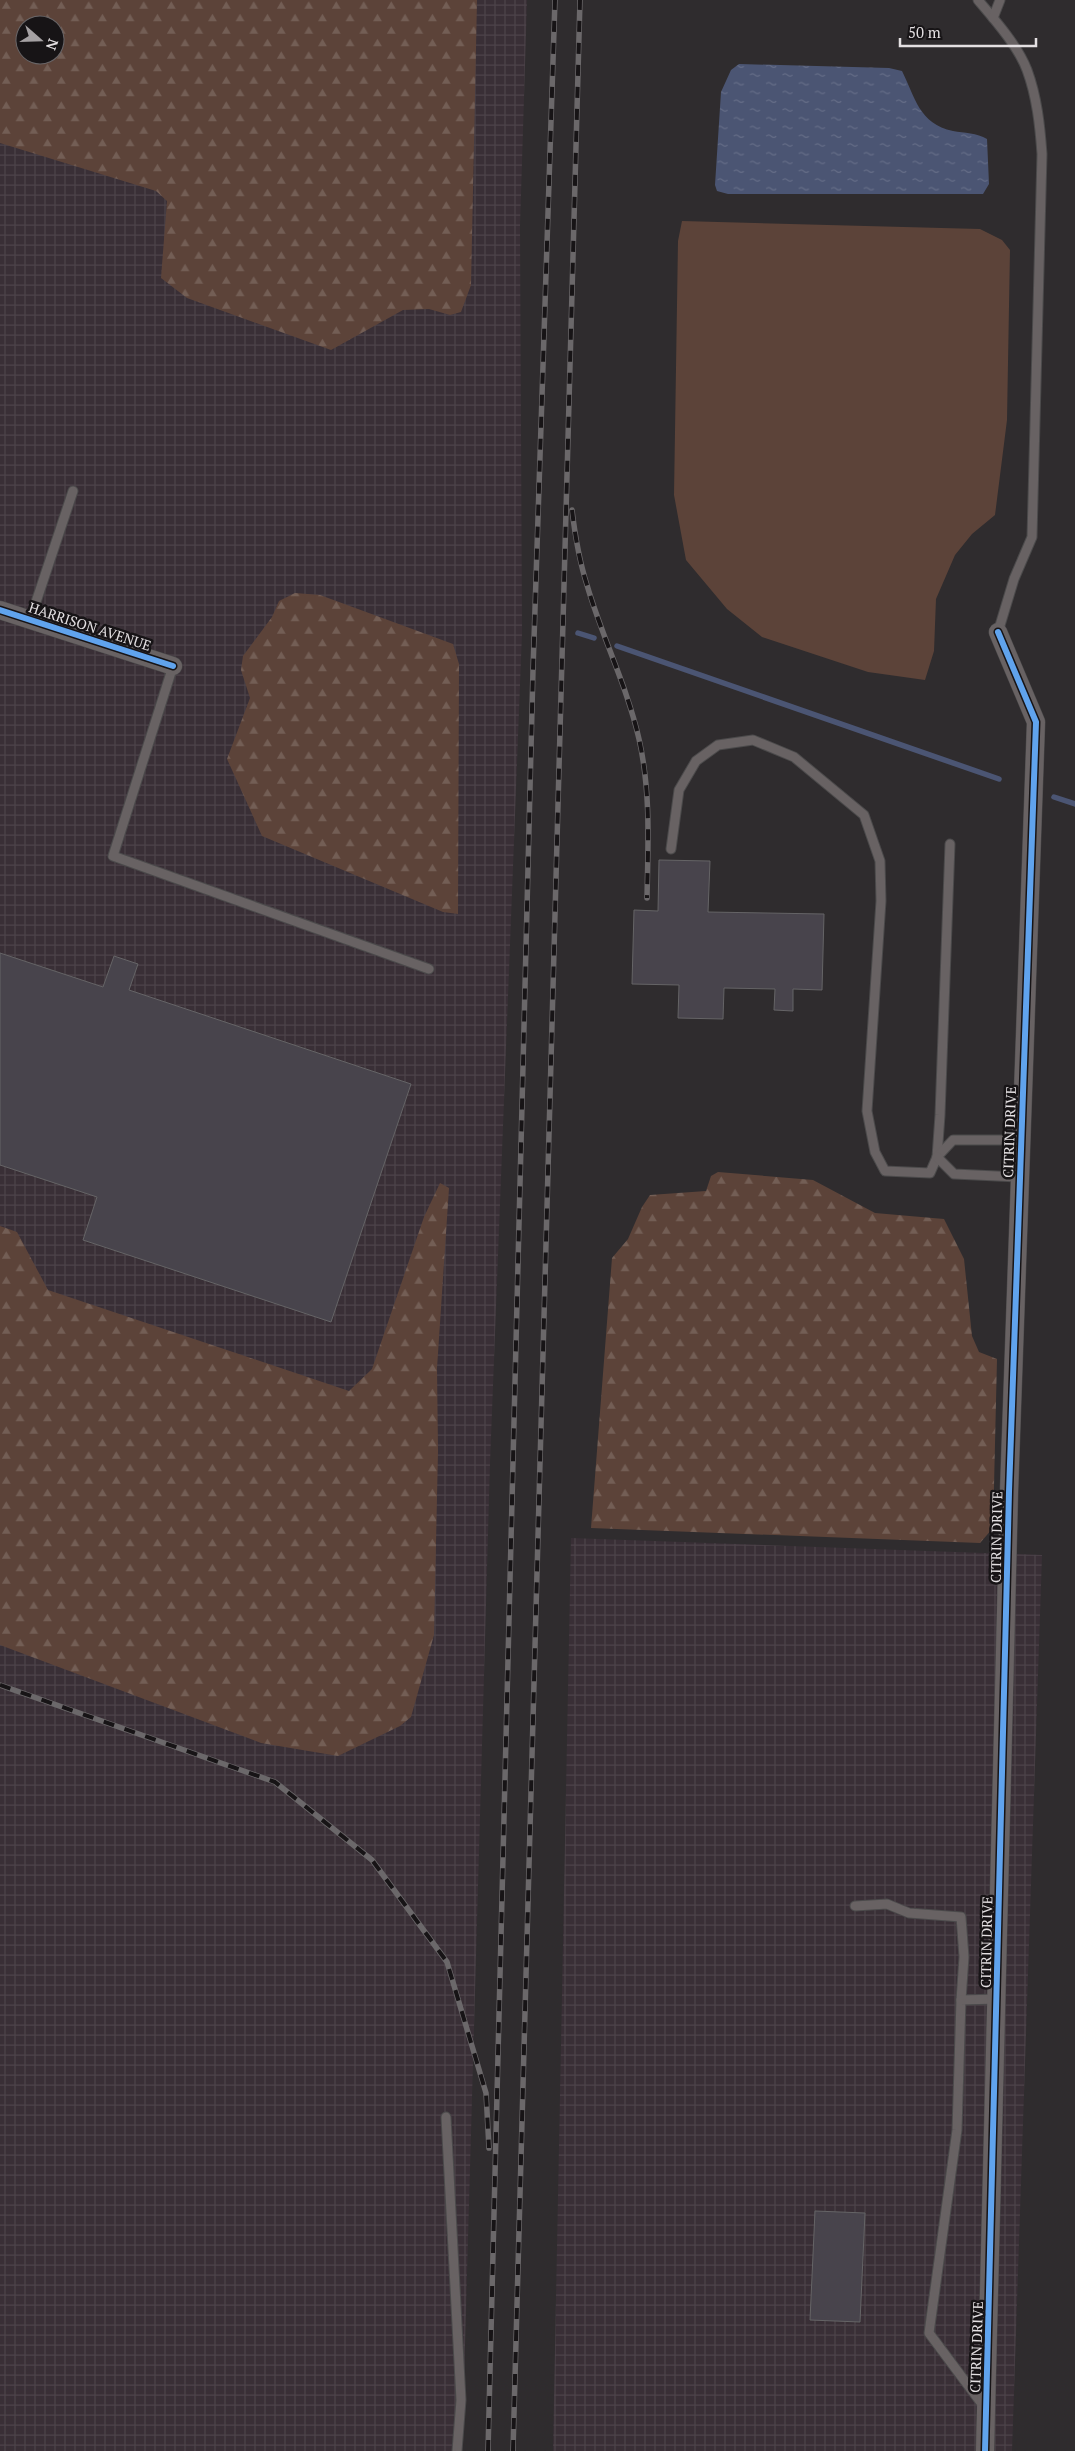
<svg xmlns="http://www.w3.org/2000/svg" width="1075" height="2451" font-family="'PT Serif',serif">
<defs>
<pattern id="industrial-grid" width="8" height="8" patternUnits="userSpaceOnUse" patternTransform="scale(1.25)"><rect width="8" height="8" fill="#392f36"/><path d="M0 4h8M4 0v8" fill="none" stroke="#4c4349"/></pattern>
<pattern id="forest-firs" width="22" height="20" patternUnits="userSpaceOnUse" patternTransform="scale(1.25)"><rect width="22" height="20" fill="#5c4339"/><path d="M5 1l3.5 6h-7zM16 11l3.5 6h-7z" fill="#735e55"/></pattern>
<pattern id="water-ripples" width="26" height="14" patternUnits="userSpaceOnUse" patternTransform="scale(1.25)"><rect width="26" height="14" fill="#4b5573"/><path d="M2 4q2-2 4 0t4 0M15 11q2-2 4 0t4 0" fill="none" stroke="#656d87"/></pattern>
</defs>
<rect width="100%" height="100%" fill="#2f2c2e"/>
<g fill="url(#industrial-grid)" fill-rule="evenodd">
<path d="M0 0H527L520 226 522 633 490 1463 462 2451H0ZM25 25H55V55H25Z"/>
<polygon points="571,1538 1042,1555 1012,2451 553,2451"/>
</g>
<polygon fill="#5c4339" points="682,221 980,229 1002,240 1010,250 1007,420 995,515 972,534 955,555 936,599 934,651 925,680 868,672 762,637 727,609 686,560 674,495 678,241"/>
<g fill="url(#forest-firs)" fill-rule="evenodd">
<path d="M0 0H477L471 285 461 312 450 315 429 309 403 310 331 350 187 298 161 278 167 201 156 191 0 143ZM25 25H55V55H25Z"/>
<polygon points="295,593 320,595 453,644 459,664 458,914 443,912 262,836 227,759 250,698 241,670 243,656 272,617 279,601"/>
<polygon points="718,1172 813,1180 875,1213 944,1219 964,1259 972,1336 979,1352 997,1359 993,1528 980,1543 591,1528 612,1258 628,1239 642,1207 650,1195 706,1191 711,1176"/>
<polygon points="440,1183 449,1188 437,1368 438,1451 434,1635 411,1717 400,1726 338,1756 261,1743 0,1645 0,1226 17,1232 48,1290 349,1391 372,1369 424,1217"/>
</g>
<path fill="url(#water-ripples)" d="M739 64 889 68 902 71C915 97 919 124 953 131 964 133 977 133 987 139L989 184 983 194H728L717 191 715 185 721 92 731 70Z"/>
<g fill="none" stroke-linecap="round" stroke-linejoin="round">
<g stroke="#4b5573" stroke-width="5.5">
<polyline points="578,633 594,638"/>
<polyline points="617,646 999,779"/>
<polyline points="1054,797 1075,804"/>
</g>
</g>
<g fill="#48444c" stroke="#656466">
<polygon points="659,860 710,861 708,912 824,914 822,990 793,989 793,1011 774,1010 775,989 724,988 723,1019 678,1018 679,985 632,984 634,910 658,911"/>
<polygon points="0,953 103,987 114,956 138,964 129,990 411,1084 331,1322 83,1240 97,1197 0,1165"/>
<polygon points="815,2211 865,2213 860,2322 810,2320"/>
</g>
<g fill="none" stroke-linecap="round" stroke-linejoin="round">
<defs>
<g id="lane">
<path d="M978 0C995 20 1018 46 1027 70 1037 97 1040 126 1042 154L1032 537 1014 579 998 632"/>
<polyline points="993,18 1000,0"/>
<polyline points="30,620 73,491"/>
<polyline points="173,666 113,856 429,969"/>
<polyline points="671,849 679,790 696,761 718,745 753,740 794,757 864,815 880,861 881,901 867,1111 875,1152 885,1171 930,1173 937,1157 940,1115 950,844"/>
<polyline points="937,1157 953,1140 1022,1140"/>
<polyline points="937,1157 954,1174 1020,1177"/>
<polyline points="855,1906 887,1904 909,1913 961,1917 964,1957 961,2000"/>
<polyline points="446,2117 461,2400 457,2451"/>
<polyline points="985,2408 929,2333 957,2130 961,2000 997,1999"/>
</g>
<g id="street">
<polyline points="0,610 173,666"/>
<polyline points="985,2451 1009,1492 1036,722 998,632"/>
</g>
</defs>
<use href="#lane" stroke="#4b4a4b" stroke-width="11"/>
<use href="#street" stroke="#4b4a4b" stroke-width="19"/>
<use href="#lane" stroke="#686263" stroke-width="9"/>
<use href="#street" stroke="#686263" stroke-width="18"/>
<defs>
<g id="rail">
<path d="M572 510C575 535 579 560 587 585 602 637 627 686 639 739 651 792 648 845 647 898"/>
<polyline points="0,1685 275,1782 372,1860 447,1962 486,2093 489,2148"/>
<polyline points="488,2451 533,670 555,0"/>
<polyline points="513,2451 580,0"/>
</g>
</defs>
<use href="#rail" stroke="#6b686a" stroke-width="5.5"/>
<use href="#rail" stroke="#171416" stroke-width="4" stroke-dasharray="11" stroke-linecap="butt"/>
<defs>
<g id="cycleway">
<polyline points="0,610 173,666"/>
<polyline points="985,2451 1009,1492 1036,722 998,632"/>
</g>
</defs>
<use href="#cycleway" stroke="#171416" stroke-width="9"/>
<use href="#cycleway" stroke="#60a3ed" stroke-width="6"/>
</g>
<g text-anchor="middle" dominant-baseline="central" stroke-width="5" stroke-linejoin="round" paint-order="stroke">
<g font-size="14" fill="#e4e0e2" stroke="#171416">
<text transform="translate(90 626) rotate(18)">HARRISON AVENUE</text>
<text transform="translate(1009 1132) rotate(-88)">CITRIN DRIVE</text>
<text transform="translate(996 1537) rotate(-89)">CITRIN DRIVE</text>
<text transform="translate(986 1942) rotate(-89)">CITRIN DRIVE</text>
<text transform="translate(976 2347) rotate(-88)">CITRIN DRIVE</text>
</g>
</g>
<g transform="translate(40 40) rotate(110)"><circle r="24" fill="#171416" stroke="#696668"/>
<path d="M0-4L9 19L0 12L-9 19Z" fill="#a5a1a3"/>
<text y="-8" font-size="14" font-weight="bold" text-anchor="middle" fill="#e4e0e2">N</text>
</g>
<path d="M900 38v8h136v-8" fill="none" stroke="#e4e0e2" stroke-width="2.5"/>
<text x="908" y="38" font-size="15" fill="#e4e0e2" stroke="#171416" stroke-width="4" paint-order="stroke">50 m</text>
</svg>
